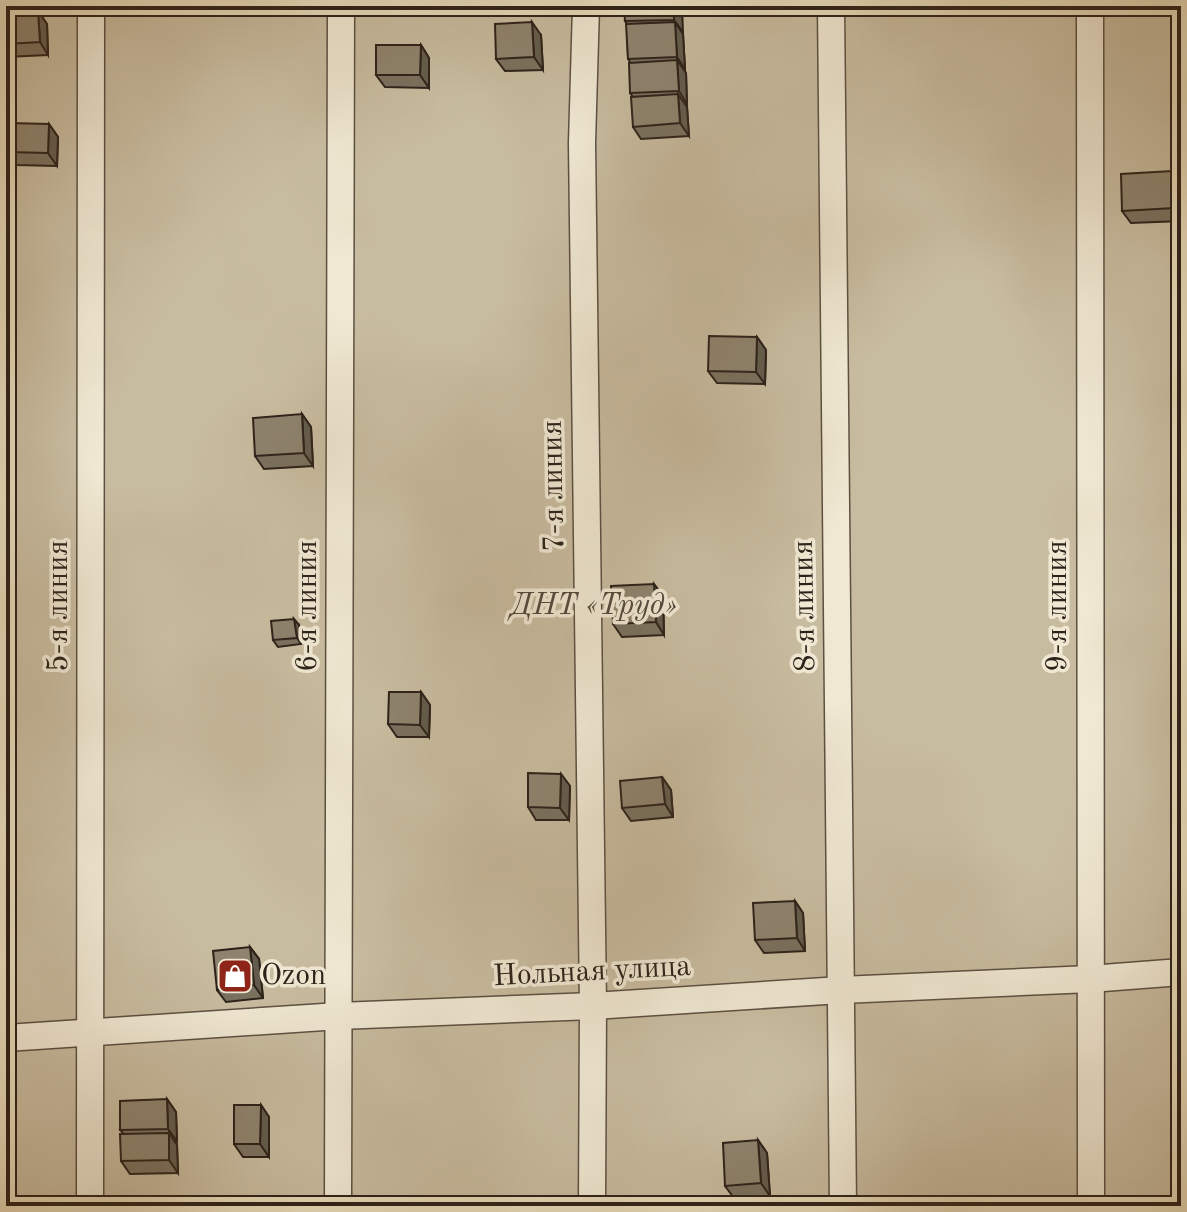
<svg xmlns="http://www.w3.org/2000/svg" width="1187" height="1212" font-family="'Old Standard TT',serif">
<rect width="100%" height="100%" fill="#e8dcbb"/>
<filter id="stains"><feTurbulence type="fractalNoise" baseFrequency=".0025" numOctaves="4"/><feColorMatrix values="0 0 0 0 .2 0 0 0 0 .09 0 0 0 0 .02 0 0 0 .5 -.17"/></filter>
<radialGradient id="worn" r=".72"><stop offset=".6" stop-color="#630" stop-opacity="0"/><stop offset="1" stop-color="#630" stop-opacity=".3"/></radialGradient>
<rect fill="#c8bca0" stroke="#7a6f5d" stroke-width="2" x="6" y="6" width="1175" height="1200"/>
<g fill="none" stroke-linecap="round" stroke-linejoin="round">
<defs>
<g id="minor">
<polyline points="586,6 582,143 593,1006 592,1206"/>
<polyline points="831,6 843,1206"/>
<polyline points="1090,6 1091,1206"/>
<polyline points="6,1038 339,1016 593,1006 841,990 1090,979 1181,972"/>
<polyline points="90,1206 91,6"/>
<polyline points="338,1206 341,6"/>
</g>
</defs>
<use href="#minor" stroke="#5c5042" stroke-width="29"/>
<use href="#minor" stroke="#f0e8d3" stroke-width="26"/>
</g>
<g fill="#7a715f" stroke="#2d221a" stroke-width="2">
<polygon points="476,6 512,6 512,8 480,12"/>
<polygon points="529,6 564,6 564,7 531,9"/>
<polygon points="682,6 682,32 683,34 685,69 683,69 686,73 687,104 685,104 687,107 689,136 641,139 633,127 633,97 630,93 630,62 628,59 627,24 625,21"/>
<polygon points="38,11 47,24 48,55 6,57 6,13"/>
<polygon points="541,35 543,70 505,71 496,59"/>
<polygon points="421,45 429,58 429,88 385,87 376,75"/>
<polygon points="49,124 58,137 57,166 16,165 7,152"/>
<polygon points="1181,184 1181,221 1131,223 1122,211"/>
<polygon points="757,337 766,350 765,384 717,383 708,371"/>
<polygon points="302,414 311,427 313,466 264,469 255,456"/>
<polygon points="654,584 663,596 664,635 622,637 613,624"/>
<polygon points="299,625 301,644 278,647 273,640"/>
<polygon points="421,692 430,705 429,737 397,737 388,724"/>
<polygon points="561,774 570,786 569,820 536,820 528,807"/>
<polygon points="662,777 671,790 673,817 631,821 622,808"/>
<polygon points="795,901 803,913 805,951 764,953 755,940"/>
<polygon points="250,947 259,959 263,998 226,1002 217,990"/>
<polygon points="167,1099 176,1112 177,1141 175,1141 177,1145 178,1173 130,1174 121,1161 123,1133 120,1130"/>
<polygon points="261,1105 269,1117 269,1157 243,1157 234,1144"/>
<polygon points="758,1140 767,1153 770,1196 734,1198 725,1186"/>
</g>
<g fill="#635c4d" stroke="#2d221a" stroke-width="2">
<polygon points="674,6 682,6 683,32 674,20"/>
<polygon points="38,11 47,24 48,55 40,42"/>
<polygon points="532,22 541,35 543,70 534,57"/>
<polygon points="675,22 683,34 685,69 677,57"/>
<polygon points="421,45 429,58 429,88 420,75"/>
<polygon points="677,60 686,73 687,104 679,91"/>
<polygon points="678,94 687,107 689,136 680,123"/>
<polygon points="49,124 58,137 57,166 48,153"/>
<polygon points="1172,171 1181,184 1181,218 1174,208"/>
<polygon points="757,337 766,350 765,384 756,372"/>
<polygon points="302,414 311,427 313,466 304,453"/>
<polygon points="654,584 663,596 664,635 656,622"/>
<polygon points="294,619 299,625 301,644 297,638"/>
<polygon points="421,692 430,705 429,737 420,725"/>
<polygon points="561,774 570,786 569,820 560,808"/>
<polygon points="662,777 671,790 673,817 665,804"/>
<polygon points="795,901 803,913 805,951 797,938"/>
<polygon points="250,947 259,959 263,998 254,985"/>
<polygon points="167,1099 176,1112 177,1141 168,1129"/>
<polygon points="261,1105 269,1117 269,1157 260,1144"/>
<polygon points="169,1133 177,1145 178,1173 169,1160"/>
<polygon points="758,1140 767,1153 770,1196 761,1183"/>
</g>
<g fill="#8e836e" stroke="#2d221a" stroke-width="2">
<polygon points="624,6 674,6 674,20 625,21"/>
<polygon points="38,11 40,42 6,44 6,13"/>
<polygon points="532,22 534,57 496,59 495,24"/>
<polygon points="675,22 677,57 628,59 626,24"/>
<polygon points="376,45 421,45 420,75 376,75"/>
<polygon points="677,60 679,91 630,93 629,63"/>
<polygon points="678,94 680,123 633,127 631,97"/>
<polygon points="8,123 49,124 48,153 7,152"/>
<polygon points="1172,171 1174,208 1122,211 1121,174"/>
<polygon points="709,336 757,337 756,372 708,371"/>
<polygon points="302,414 304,453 255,456 253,418"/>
<polygon points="654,584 656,622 613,624 611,586"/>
<polygon points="294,619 297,638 273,640 271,621"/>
<polygon points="389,692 421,692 420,725 388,724"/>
<polygon points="528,773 561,774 560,808 528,807"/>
<polygon points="662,777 665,804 622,808 620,781"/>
<polygon points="795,901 797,938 755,940 753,903"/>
<polygon points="250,947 254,985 217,990 213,951"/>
<polygon points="167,1099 168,1129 120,1130 120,1101"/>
<polygon points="234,1105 261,1105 260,1144 234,1144"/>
<polygon points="169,1133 169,1160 121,1161 120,1134"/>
<polygon points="758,1140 761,1183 725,1186 723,1143"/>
</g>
<defs>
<symbol id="shop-square" viewBox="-11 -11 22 22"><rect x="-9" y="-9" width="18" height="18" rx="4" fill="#8f2418" stroke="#f0e8d3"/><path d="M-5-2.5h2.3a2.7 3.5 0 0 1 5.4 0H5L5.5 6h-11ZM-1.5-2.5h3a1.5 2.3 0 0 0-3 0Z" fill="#fff"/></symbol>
</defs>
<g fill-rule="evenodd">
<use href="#shop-square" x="215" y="956" width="40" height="40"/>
</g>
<g text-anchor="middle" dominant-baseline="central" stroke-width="7" stroke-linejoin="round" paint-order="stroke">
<g font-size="30" fill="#2d221a" stroke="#f0e8d3">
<text transform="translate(554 486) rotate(-91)">7-я линия</text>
<text transform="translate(59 606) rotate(-90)">5-я линия</text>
<text transform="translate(308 606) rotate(-90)">6-я линия</text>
<text transform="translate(805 606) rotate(-91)">8-я линия</text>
<text transform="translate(1058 606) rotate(-90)">9-я линия</text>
<text transform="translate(592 972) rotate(-3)">Нольная улица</text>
</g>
<g font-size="30" font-style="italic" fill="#54483c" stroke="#f0e8d3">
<text x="594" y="606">ДНТ «Труд»</text>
</g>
<g font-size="30" fill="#2d221a" stroke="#f0e8d3" text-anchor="start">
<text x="261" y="976">Ozon</text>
</g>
</g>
<rect width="1187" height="1212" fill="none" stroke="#e8dcbb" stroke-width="32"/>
<rect x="8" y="8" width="1171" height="1196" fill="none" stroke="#2d221a" stroke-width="4"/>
<rect x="16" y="16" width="1155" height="1180" fill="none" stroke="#2d221a" stroke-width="2"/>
<rect width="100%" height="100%" filter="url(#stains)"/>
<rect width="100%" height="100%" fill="url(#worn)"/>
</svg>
